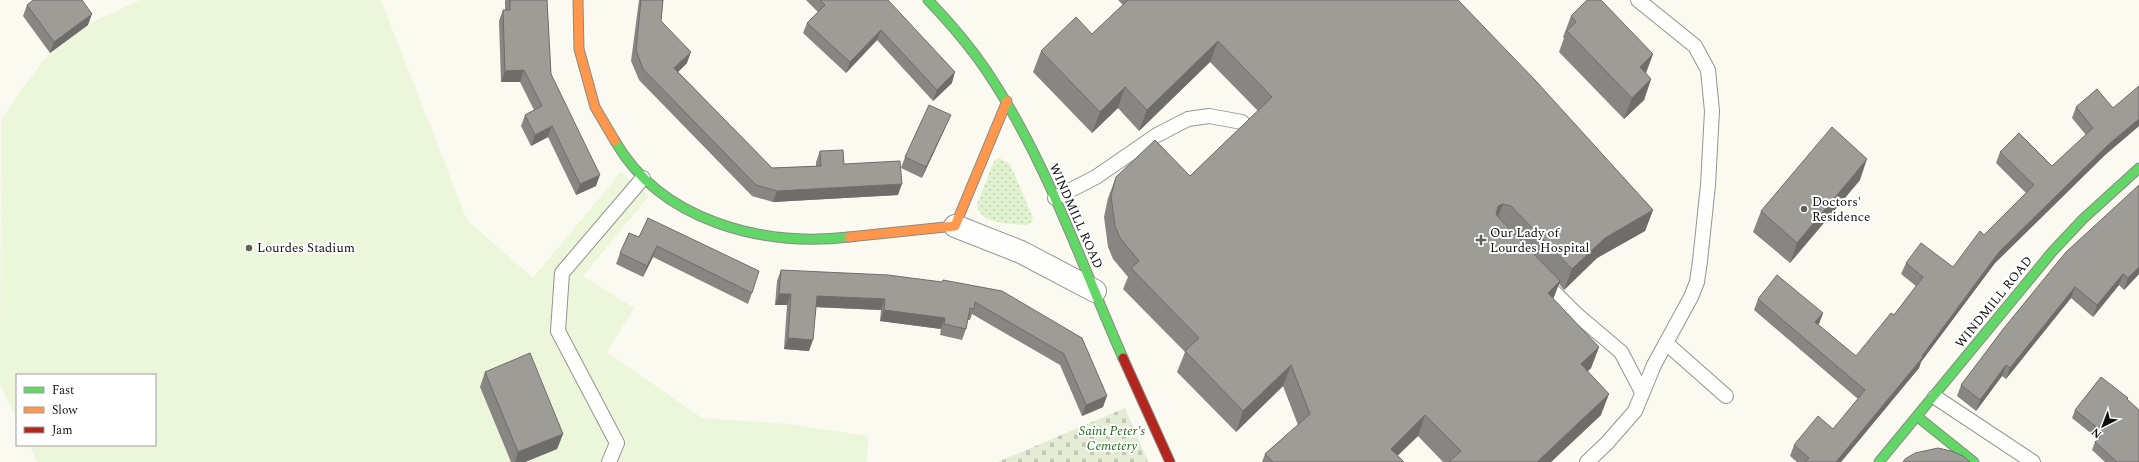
<svg xmlns="http://www.w3.org/2000/svg" width="2139" height="462" font-family="Spectral,serif">
<defs>
<pattern id="grass-dots" width="8" height="8" patternUnits="userSpaceOnUse"><rect width="8" height="8" fill="#e1f2d0"/><path d="M2 2h.1M6 6h.1" fill="none" stroke="#c0ceb1" stroke-width="1.8" stroke-linecap="round"/></pattern>
<pattern id="cemetery-stones" width="16" height="16" patternUnits="userSpaceOnUse"><rect width="16" height="16" fill="#e4edd4"/><path d="M2 7V4a2 2 0 0 1 4 0v3zM10 15v-3a2 2 0 0 1 4 0v3z" fill="#c2cab5"/></pattern>
</defs>
<rect width="100%" height="100%" fill="#fbfaf1"/>
<path fill="url(#grass-dots)" d="M999 158 1010 164 1033 218 1031 223 1026 225C1009 223 979 225 977 204L994 161Z"/>
<polygon fill="url(#cemetery-stones)" points="1125,408 1148,462 998,462"/>
<polygon fill="#ebf6da" points="140,0 381,0 467,220 533,278 621,172 649,196 583,276 634,308 607,352 702,418 788,424 868,436 867,462 37,462 29,445 155,445 155,375 17,375 17,420 0,385 1,119 44,59 93,22"/>
<g fill="none" stroke-linecap="round" stroke-linejoin="round">
<defs>
<g id="lane">
<polyline points="1055,198 1096,177 1157,135 1188,119 1209,116 1242,122"/>
<polyline points="1543,281 1575,313 1621,352 1642,392"/>
<polyline points="1666,343 1726,396"/>
<polyline points="1935,397 2033,462"/>
<polyline points="609,462 617,443 558,331 562,273 643,178"/>
<polyline points="1587,462 1607,443 1635,411 1654,365 1691,297 1697,282 1700,261 1708,185 1712,111 1708,70 1695,46 1638,0"/>
</g>
<polyline id="street" points="955,226 1021,252 1095,291"/>
<g id="fast">
<path d="M928 0C949 22 969 45 986 70 1046 159 1080 261 1123 358"/>
<path d="M615 141C661 221 762 247 849 237"/>
<polyline points="1919,418 1974,462"/>
<polyline points="1879,462 2052,252 2083,219 2139,168"/>
</g>
<g id="slow">
<polyline points="578,0 579,49 595,107 615,141"/>
<polyline points="849,237 955,226 1007,101"/>
</g>
<polyline id="jam" points="1123,358 1170,462"/>
</defs>
<use href="#lane" stroke="#949490" stroke-width="16"/>
<use href="#street" stroke="#949490" stroke-width="24"/>
<use href="#fast" stroke="#8b8a86" stroke-width="11"/>
<use href="#slow" stroke="#8b8a86" stroke-width="11"/>
<use href="#jam" stroke="#8b8a86" stroke-width="11"/>
<use href="#lane" stroke="#fefefd" stroke-width="14"/>
<use href="#street" stroke="#fefefd" stroke-width="22"/>
<use href="#fast" stroke="#63d668" stroke-width="9"/>
<use href="#slow" stroke="#ff974d" stroke-width="9"/>
<use href="#jam" stroke="#b3261e" stroke-width="9"/>
</g>
<g fill="#888682">
<polygon points="505,0 547,0 551,74 596,186 576,195 548,137 531,146 521,126 525,115 534,110 520,82 501,82 499,21 503,10 505,10"/>
<polygon points="639,0 663,0 661,21 687,63 678,72 772,168 816,166 816,162 820,151 844,164 898,195 773,202 752,196 639,80 631,61"/>
<polygon points="806,0 888,0 952,83 933,101 877,40 846,73 803,33 807,23 818,12"/>
<polygon points="1118,0 1458,0 1653,210 1645,231 1597,258 1564,290 1559,284 1553,299 1599,347 1591,368 1588,371 1601,415 1551,462 1443,462 1418,436 1397,456 1404,462 1262,462 1265,454 1298,425 1283,386 1236,432 1177,372 1185,352 1123,289 1128,277 1113,259 1108,247 1104,217 1108,198 1116,177 1190,176 1258,111 1210,62 1139,131 1118,108 1092,133 1033,72 1041,51 1092,34 1123,5"/>
<polygon points="27,5 88,25 50,53 23,16"/>
<polygon points="1571,16 1653,54 1646,73 1651,79 1644,100 1624,119 1559,52 1564,38 1563,37"/>
<polygon points="2139,86 2139,126 2105,155 1995,263 1921,362 1919,368 1841,462 1797,462 1790,456 1794,445 1833,429 1858,399 1754,310 1758,299 1823,313 1818,325 1856,356 1894,315 1916,286 1901,274 1906,263 1953,267 1984,235 2026,193 1996,163 2000,152 2052,166 2086,135 2072,118 2076,107 2113,108"/>
<polygon points="946,126 922,178 901,168 905,157"/>
<polygon points="1860,180 1790,263 1753,232 1761,211"/>
<polygon points="2139,185 2139,274 2124,290 2119,285 2093,317 2071,298 2006,379 2002,376 1976,411 1957,396 1961,385"/>
<polygon points="648,218 752,293 748,304 653,257 643,277 616,264 620,253 639,237"/>
<polygon points="781,270 942,282 1082,338 1103,407 1082,416 1060,365 972,314 970,320 968,320 966,329 962,340 940,335 941,329 880,321 881,310 816,307 809,351 784,349 787,305 775,305 777,281"/>
<polygon points="485,372 563,434 557,449 525,462 511,462 480,387"/>
<polygon points="2128,398 2127,399 2139,462 2105,462 2092,450 2095,442 2098,439 2072,418 2075,410"/>
</g>
<g fill="#6f6d6a">
<polygon points="92,14 88,25 50,53 54,42"/>
<polygon points="881,30 877,40 846,73 850,62"/>
<polygon points="1218,41 1210,62 1139,131 1147,110"/>
<polygon points="691,52 687,63 670,80 674,68"/>
<polygon points="1653,54 1645,75 1640,67"/>
<polygon points="524,70 520,82 501,82 505,71"/>
<polygon points="955,72 952,83 933,101 937,90"/>
<polygon points="1651,79 1644,100 1624,119 1632,98"/>
<polygon points="1125,87 1118,108 1092,133 1100,112"/>
<polygon points="951,115 946,126 922,178 926,167"/>
<polygon points="2139,119 2139,126 2105,155 1995,263 1921,362 1919,368 1841,462 1836,462 1999,252 2109,144"/>
<polygon points="552,126 548,137 531,146 535,135"/>
<polygon points="1867,159 1860,180 1790,263 1797,243"/>
<polygon points="600,175 596,186 576,195 580,184"/>
<polygon points="902,184 898,195 773,202 777,191"/>
<polygon points="1503,204 1495,225 1491,227 1498,206"/>
<polygon points="1653,210 1645,231 1597,258 1564,290 1572,269 1605,238"/>
<polygon points="657,246 653,257 643,277 647,266"/>
<polygon points="2139,267 2139,274 2124,290 2128,278"/>
<polygon points="2123,274 2119,285 2093,317 2097,305"/>
<polygon points="1560,281 1552,302 1548,293"/>
<polygon points="2075,287 2071,298 2006,379 2010,368"/>
<polygon points="779,294 791,294 787,305 775,305"/>
<polygon points="817,296 885,299 881,310 813,307"/>
<polygon points="884,310 945,318 941,329 880,321"/>
<polygon points="1823,313 1819,324 1811,333 1815,322"/>
<polygon points="788,338 813,340 809,351 784,349"/>
<polygon points="1599,347 1591,368 1573,385 1581,364"/>
<polygon points="1291,365 1283,386 1236,432 1243,411"/>
<polygon points="2006,365 2002,376 1976,411 1980,400"/>
<polygon points="1609,394 1601,415 1551,462 1537,462"/>
<polygon points="1107,396 1103,407 1082,416 1086,405"/>
<polygon points="1425,415 1418,436 1391,462 1391,449"/>
<polygon points="563,434 557,449 525,462 515,462 518,452"/>
</g>
<g fill="#9e9c97" stroke="#6f6d6a">
<polygon points="33,0 82,0 92,14 54,42 27,5"/>
<polygon points="510,0 547,0 551,74 600,175 580,184 552,126 535,135 525,115 542,106 524,70 505,71 503,10 510,10"/>
<polygon points="641,0 663,0 661,21 691,52 674,68 772,168 821,166 820,151 843,150 844,164 900,161 902,184 777,191 756,185 643,69 636,50"/>
<polygon points="820,0 888,0 955,72 937,90 881,30 850,62 807,23 825,5"/>
<polygon points="1128,0 1458,0 1535,80 1653,210 1605,238 1572,269 1511,206 1503,204 1498,206 1496,214 1499,218 1560,281 1548,293 1599,347 1581,364 1609,394 1537,462 1449,462 1461,451 1425,415 1391,449 1404,462 1273,462 1265,454 1310,414 1291,365 1243,411 1185,351 1199,338 1131,268 1139,261 1120,238 1115,226 1111,196 1116,177 1155,140 1190,176 1272,97 1218,41 1147,110 1125,87 1100,112 1041,51 1076,17 1092,34"/>
<polygon points="1587,0 1601,0 1653,54 1640,67 1651,79 1632,98 1567,31 1576,22 1571,16"/>
<polygon points="2139,86 2139,119 2109,144 1999,252 1922,356 1923,357 1836,462 1805,462 1809,458 1794,445 1818,416 1833,429 1865,390 1758,299 1777,275 1823,313 1815,322 1856,356 1891,313 1894,315 1923,277 1906,263 1921,243 1953,267 1980,231 1984,235 2034,185 2000,152 2019,133 2052,166 2093,128 2076,107 2097,89 2113,108"/>
<polygon points="929,105 951,115 926,167 905,157"/>
<polygon points="1832,127 1867,159 1797,243 1761,211"/>
<polygon points="2139,185 2139,267 2128,278 2123,274 2097,305 2075,287 2010,368 2006,365 1980,400 1961,385 2004,328 2066,252"/>
<polygon points="648,218 759,271 752,293 657,246 647,266 620,253 629,233 639,237"/>
<polygon points="781,270 888,275 942,282 943,280 1002,291 1082,338 1107,396 1086,405 1064,354 975,302 974,309 970,308 966,329 944,324 945,318 884,310 885,299 817,296 813,340 788,338 791,294 779,294"/>
<polygon points="530,353 563,434 518,452 485,372"/>
<polygon points="2101,377 2128,398 2127,399 2139,410 2139,462 2117,462 2095,442 2104,433 2075,410"/>
<polygon points="1938,448 1951,451 1963,456 1970,462 1903,462 1905,459 1915,453"/>
</g>
<g fill="#60605d" stroke="#fff" stroke-width="1.5">
<circle cx="1804" cy="209" r="4"/>
<path d="M1479 234h4v4h4v4h-4v4h-4v-4h-4v-4h4z"/>
<circle cx="249" cy="248" r="4"/>
</g>
<g text-anchor="middle" dominant-baseline="central" stroke-width="4" stroke-linejoin="round" paint-order="stroke">
<g font-size="13" fill="#0d0d0d" stroke="#fff" text-anchor="start">
<text x="1812" y="202">Doctors'<tspan x="1812" dy="15">Residence</tspan></text>
<text x="1490" y="233">Our Lady of<tspan x="1490" dy="15">Lourdes Hospital</tspan></text>
<text x="257" y="248">Lourdes Stadium</text>
</g>
<g font-size="13" fill="#0d0d0d" stroke="#fff">
<text transform="translate(1076 216) rotate(66)">WINDMILL ROAD</text>
<text transform="translate(1994 302) rotate(-51)">WINDMILL ROAD</text>
</g>
<g font-size="13" font-style="italic" fill="#21681a" stroke="#fff">
<text x="1112" y="431">Saint Peter's<tspan x="1112" dy="15">Cemetery</tspan></text>
</g>
</g>
<rect x="16" y="374" width="140" height="72" fill="#ffffff" stroke="#9e9e9e"/>
<rect x="24" y="387" width="20" height="6" fill="#63d668" stroke="#9e9e9e"/>
<text x="52" y="394" font-size="12" fill="#0d0d0d">Fast</text>
<rect x="24" y="407" width="20" height="6" fill="#ff974d" stroke="#9e9e9e"/>
<text x="52" y="414" font-size="12" fill="#0d0d0d">Slow</text>
<rect x="24" y="427" width="20" height="6" fill="#b3261e" stroke="#9e9e9e"/>
<text x="52" y="434" font-size="12" fill="#0d0d0d">Jam</text>
<g transform="translate(2103 426) rotate(222)" stroke="#ffffff" stroke-width="3" paint-order="stroke">
<path d="M0-3L7 15L0 10L-7 15Z" fill="#0d0d0d"/>
<text y="-6" font-size="11" font-weight="bold" text-anchor="middle" fill="#0d0d0d">N</text>
</g>
</svg>
